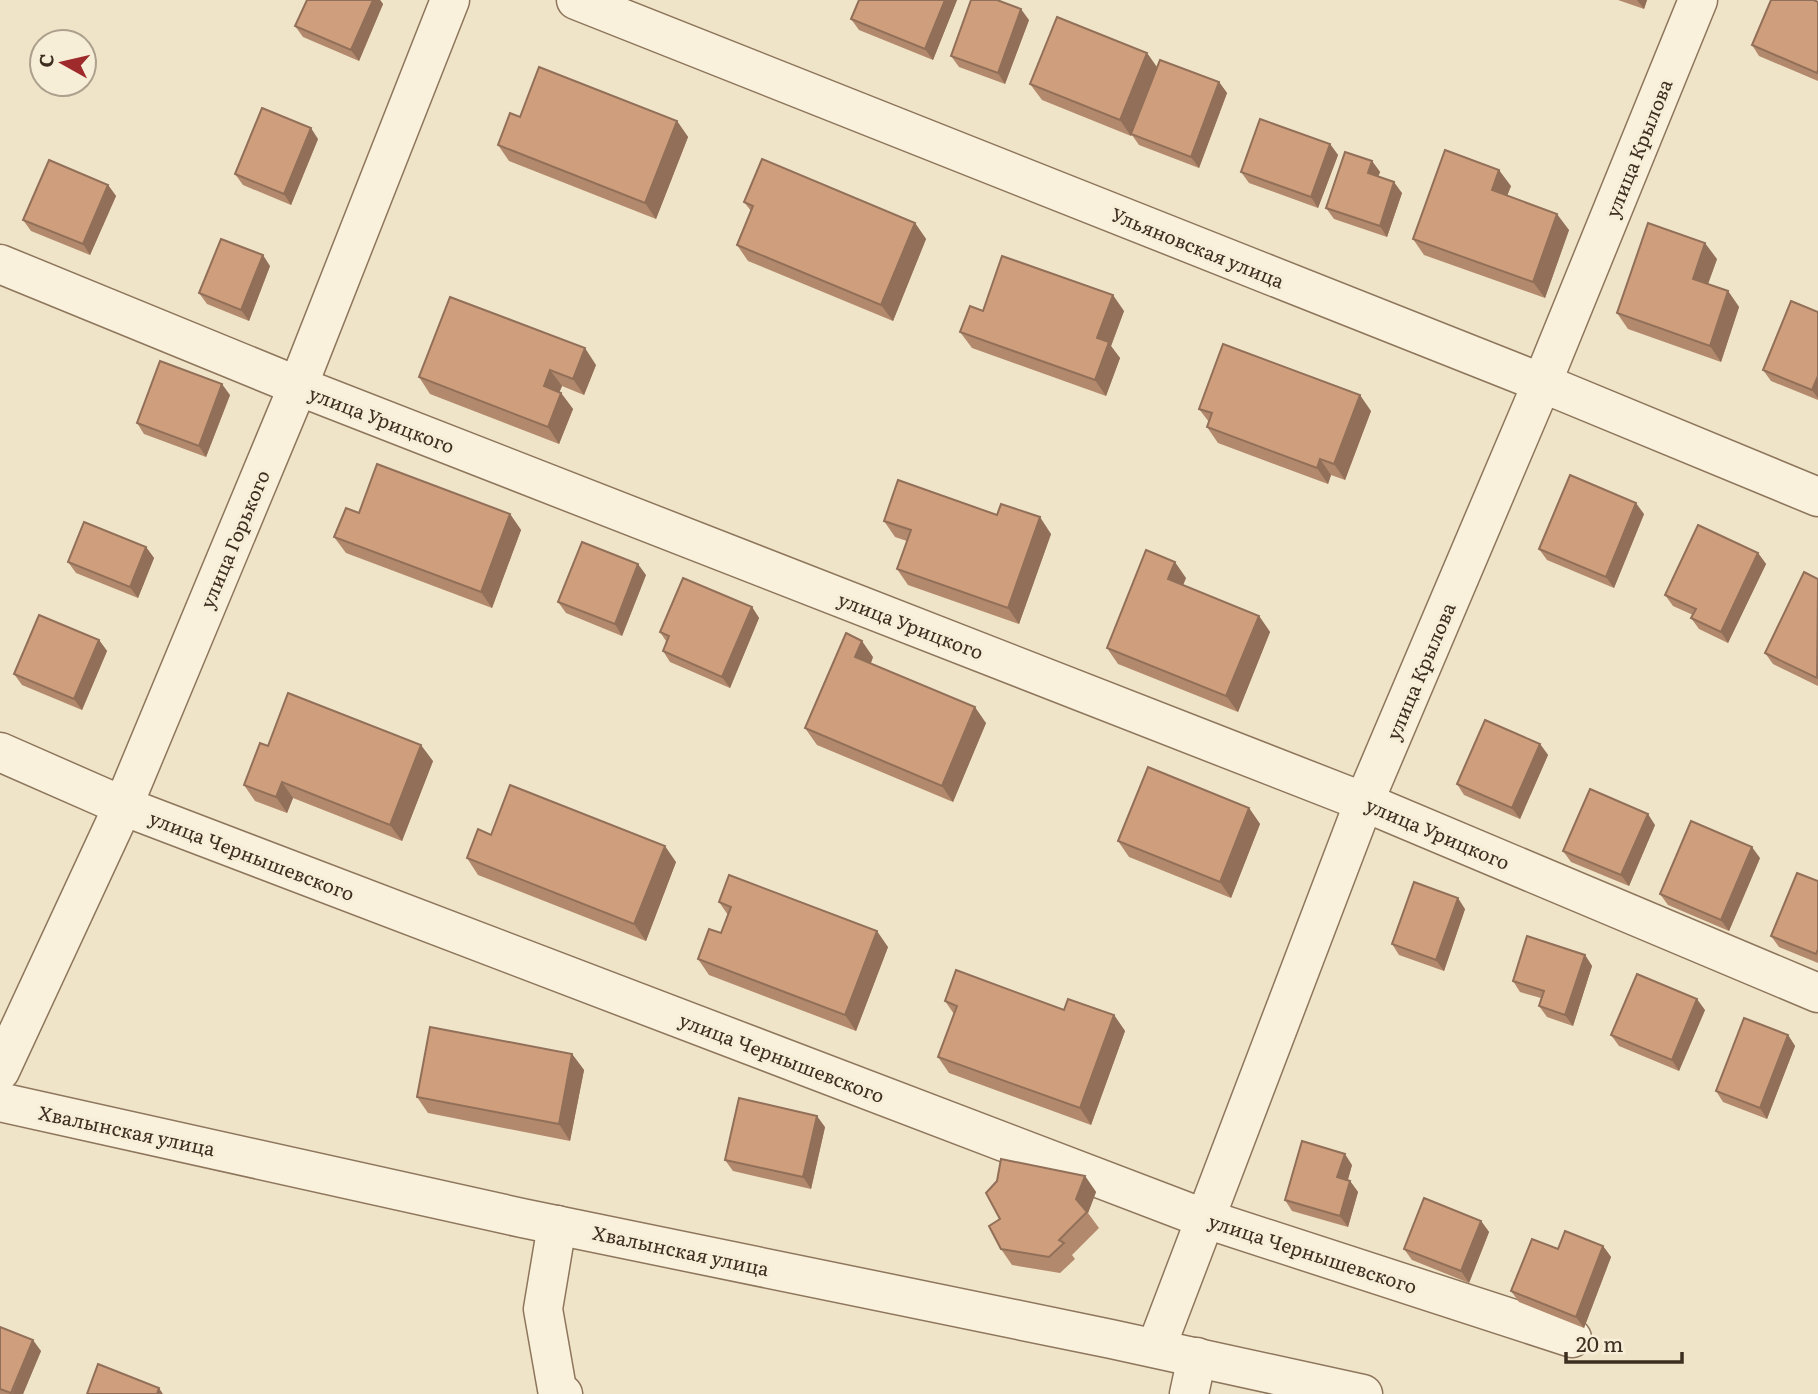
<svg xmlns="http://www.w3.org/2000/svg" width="1818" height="1394" font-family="Literata,serif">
<rect width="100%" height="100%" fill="#f0e4c8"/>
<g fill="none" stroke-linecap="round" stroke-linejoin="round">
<defs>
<g id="minor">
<polyline points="576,0 1542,383 1818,497"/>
<polyline points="0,264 298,386 1364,802 1818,993"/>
<polyline points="0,752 123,806 1203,1218 1572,1338"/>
<polyline points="0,1071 123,806 298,386 450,0"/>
<polyline points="0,1102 522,1218 1111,1339 1363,1394"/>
<polyline points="557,1225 543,1309 557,1389 563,1394"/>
<polyline points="1156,1348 1364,802 1542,383 1698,0"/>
<polyline points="1189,1394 1197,1357"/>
</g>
</defs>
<use href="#minor" stroke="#8d765c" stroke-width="41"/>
<use href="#minor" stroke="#faf1dc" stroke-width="38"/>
</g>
<g fill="#b2896c">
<polygon points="307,0 380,0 383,4 359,61 303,37 295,26"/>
<polygon points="957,0 933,60 859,30 851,19"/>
<polygon points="1618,0 1647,0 1644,9"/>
<polygon points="1818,2 1818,81 1759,56 1752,45"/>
<polygon points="1029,20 1005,84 959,67 951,56"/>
<polygon points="1147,53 1157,67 1219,82 1227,93 1199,168 1139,145 1132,135 1131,136 1042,100 1030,84"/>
<polygon points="520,117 677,121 688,137 656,219 509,161 498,145"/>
<polygon points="318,139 291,205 243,185 235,174"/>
<polygon points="1330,144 1338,155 1318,208 1249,183 1241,172"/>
<polygon points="1372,161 1380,172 1378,177 1402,193 1387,237 1334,219 1326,208"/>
<polygon points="108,185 116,196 90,255 31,231 23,220"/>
<polygon points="1511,186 1507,196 1569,230 1545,298 1424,255 1413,239"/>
<polygon points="744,202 915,223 926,239 893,321 748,261 737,245 751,211"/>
<polygon points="1717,259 1708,284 1728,291 1739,307 1721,362 1628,329 1617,313"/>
<polygon points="270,266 249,321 207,304 199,293"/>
<polygon points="983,311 1124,311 1111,346 1120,358 1106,396 972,348 960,332"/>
<polygon points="1818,312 1818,400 1771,381 1763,370"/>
<polygon points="596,365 584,395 562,386 559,392 561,393 573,409 559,444 430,394 419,377"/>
<polygon points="230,395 206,457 144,434 137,423"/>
<polygon points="1199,409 1371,411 1345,480 1331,475 1328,484 1218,443 1207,427 1209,422"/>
<polygon points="510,514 521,530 492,608 346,553 334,537"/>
<polygon points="1644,514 1614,588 1547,560 1539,549"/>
<polygon points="997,515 1051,534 1019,624 908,585 897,569 907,541 895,537 884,521"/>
<polygon points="146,547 154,558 138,598 76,573 68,562"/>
<polygon points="1758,553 1766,564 1728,643 1699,629 1691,618 1693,615 1673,606 1665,595"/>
<polygon points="646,575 622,636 566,613 558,602"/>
<polygon points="1186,578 1183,585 1259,616 1270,632 1238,712 1118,664 1107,648"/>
<polygon points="1818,579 1818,686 1773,664 1765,653"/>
<polygon points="752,607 759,618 730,688 670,662 663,651 666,641 660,632"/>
<polygon points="99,640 107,651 82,710 22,685 14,674"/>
<polygon points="873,657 871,663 986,723 953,802 817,745 805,728"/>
<polygon points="1540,744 1548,755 1520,819 1464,795 1457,784"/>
<polygon points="268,746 433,761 402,841 293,798 287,813 255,801 244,785"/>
<polygon points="1249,808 1260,824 1231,898 1129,857 1118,841"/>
<polygon points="1655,825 1629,886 1571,862 1563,851"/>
<polygon points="491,835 676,862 646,941 478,875 467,858"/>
<polygon points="1760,858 1729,931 1668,905 1660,894"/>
<polygon points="1818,881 1818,963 1779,947 1771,936"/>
<polygon points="719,902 888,947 856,1031 709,975 698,959 721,933 728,915"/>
<polygon points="1465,909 1444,971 1399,955 1392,944"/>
<polygon points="1585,955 1592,966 1573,1026 1547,1017 1539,1006 1541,998 1520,992 1513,981"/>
<polygon points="945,1001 1114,1015 1125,1031 1091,1125 949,1073 938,1057 954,1014"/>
<polygon points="1705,1010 1679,1071 1619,1046 1611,1035"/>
<polygon points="1788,1035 1795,1046 1767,1119 1723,1102 1716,1091"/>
<polygon points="572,1054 584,1070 570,1141 428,1113 417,1097"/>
<polygon points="825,1127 811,1189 733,1171 725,1160"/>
<polygon points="1352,1165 1348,1180 1350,1181 1358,1192 1348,1227 1292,1211 1285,1200"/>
<polygon points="1085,1176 1096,1192 1088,1213 1099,1228 1072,1255 1075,1259 1060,1273 1012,1265 1001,1249"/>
<polygon points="1481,1221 1489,1232 1469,1283 1412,1260 1404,1249"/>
<polygon points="1603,1246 1611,1257 1584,1328 1519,1302 1511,1291 1558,1249"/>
<polygon points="0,1327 41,1351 23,1394 0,1394"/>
</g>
<g fill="#916f58">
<polygon points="373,0 380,0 383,4 359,61 351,50"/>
<polygon points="945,0 957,0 933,60 925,49"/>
<polygon points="1637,0 1647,0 1644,9"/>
<polygon points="1021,9 1029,20 1005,84 998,73"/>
<polygon points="1147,53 1158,69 1131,136 1120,120"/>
<polygon points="1219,82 1227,93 1199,168 1191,157"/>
<polygon points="677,121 688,137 656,219 645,203"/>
<polygon points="311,128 318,139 291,205 284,194"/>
<polygon points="1330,144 1338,155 1318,208 1311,197"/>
<polygon points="1372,161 1380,172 1375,184 1368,173"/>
<polygon points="1499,170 1511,186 1503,206 1492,190"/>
<polygon points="1394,182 1402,193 1387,237 1380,226"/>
<polygon points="108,185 116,196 90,255 83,244"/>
<polygon points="1557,214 1569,230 1545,298 1533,282"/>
<polygon points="915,223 926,239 893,321 881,305"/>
<polygon points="1705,243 1717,259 1704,295 1693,279"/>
<polygon points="263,255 270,266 249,321 241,310"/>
<polygon points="1728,291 1739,307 1721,362 1710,346"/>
<polygon points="1113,295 1124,311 1111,346 1120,358 1106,396 1095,380 1097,338"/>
<polygon points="585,348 596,365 584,395 573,379"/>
<polygon points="550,370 562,386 555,403 544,386"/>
<polygon points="1818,376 1818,398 1812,390"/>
<polygon points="222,384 230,395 206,457 199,446"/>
<polygon points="561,393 573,409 559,444 548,427"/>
<polygon points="1360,395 1371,411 1345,480 1334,464"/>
<polygon points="1320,459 1331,475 1328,484 1317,468"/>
<polygon points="1636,503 1644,514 1614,588 1606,577"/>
<polygon points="510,514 521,530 492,608 481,592"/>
<polygon points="1040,517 1051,534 1019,624 1008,608"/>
<polygon points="146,547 154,558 138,598 130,587"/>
<polygon points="1758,553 1766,564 1728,643 1721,632"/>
<polygon points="1175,562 1186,578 1179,595 1168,579"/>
<polygon points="638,564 646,575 622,636 615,624"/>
<polygon points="752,607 759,618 730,688 722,677"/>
<polygon points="1259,616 1270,632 1238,712 1226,696"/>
<polygon points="99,640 107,651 82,710 74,699"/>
<polygon points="862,641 873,657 867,673 855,657"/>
<polygon points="975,707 986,723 953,802 942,786"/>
<polygon points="1540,744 1548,755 1520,819 1512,808"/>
<polygon points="421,745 433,761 402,841 390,825"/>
<polygon points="282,782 293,798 287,813 276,797"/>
<polygon points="1249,808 1260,824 1231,898 1220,882"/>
<polygon points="1648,814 1655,825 1629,886 1621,875"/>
<polygon points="665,846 676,862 646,941 634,924"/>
<polygon points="1752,847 1760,858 1729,931 1721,920"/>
<polygon points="1458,898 1465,909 1444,971 1436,960"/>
<polygon points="877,931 888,947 856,1031 845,1015"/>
<polygon points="1585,955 1592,966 1573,1026 1565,1015"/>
<polygon points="1697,999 1705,1010 1679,1071 1672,1060"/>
<polygon points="1114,1015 1125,1031 1091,1125 1080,1108"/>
<polygon points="1788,1035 1795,1046 1767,1119 1760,1108"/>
<polygon points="572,1054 584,1070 570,1141 559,1124"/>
<polygon points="817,1116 825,1127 811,1189 803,1177"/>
<polygon points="1345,1154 1352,1165 1345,1189 1337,1177"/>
<polygon points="1085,1176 1096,1192 1088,1213 1076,1199"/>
<polygon points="1350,1181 1358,1192 1348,1227 1340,1216"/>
<polygon points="1481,1221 1489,1232 1469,1283 1461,1271"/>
<polygon points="1603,1246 1611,1257 1584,1328 1576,1317"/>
<polygon points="33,1340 41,1351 23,1394 12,1394"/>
<polygon points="159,1388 163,1394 157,1394"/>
</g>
<g fill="#cf9f7d" stroke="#916f58" stroke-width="2">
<polygon points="307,0 373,0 351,50 295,26"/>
<polygon points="859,0 945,0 925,49 851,19"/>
<polygon points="971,0 997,0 1021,9 998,73 951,56"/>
<polygon points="1771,0 1814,0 1818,2 1818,70 1817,73 1752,45"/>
<polygon points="1057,17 1147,53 1120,120 1030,84"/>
<polygon points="1160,60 1219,82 1191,157 1131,134"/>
<polygon points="539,67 677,121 645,203 498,145 510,113 520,117"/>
<polygon points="262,108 311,128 284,194 235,174"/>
<polygon points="1260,119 1330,144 1311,197 1241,172"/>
<polygon points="1445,150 1499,170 1492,190 1557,214 1533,282 1413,239"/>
<polygon points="1345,152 1372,161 1368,173 1394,182 1380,226 1326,208"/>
<polygon points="762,159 915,223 881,305 737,245 753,206 744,202"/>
<polygon points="49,160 108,185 83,244 23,220"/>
<polygon points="1648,223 1705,243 1693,279 1728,291 1710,346 1617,313"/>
<polygon points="221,239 263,255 241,310 199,293"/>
<polygon points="1002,256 1113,295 1097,338 1109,342 1095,380 960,332 970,306 983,311"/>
<polygon points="450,297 585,348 573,379 550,370 544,386 561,393 548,427 419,377"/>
<polygon points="1791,301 1818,312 1818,376 1812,390 1763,370"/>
<polygon points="1223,344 1360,395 1334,464 1320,459 1317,468 1207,427 1212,413 1199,409"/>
<polygon points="160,361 222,384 199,446 137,423"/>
<polygon points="377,464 510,514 481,592 334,537 346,508 359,513"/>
<polygon points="1570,475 1636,503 1606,577 1539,549"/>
<polygon points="898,480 997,515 1001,504 1040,517 1008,608 897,569 911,530 884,521"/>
<polygon points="84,522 146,547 130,587 68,562"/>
<polygon points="1698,525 1758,553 1721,632 1691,618 1696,609 1665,595"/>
<polygon points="582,542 638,564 615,624 558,602"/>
<polygon points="1146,550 1175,562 1168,579 1259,616 1226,696 1107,648"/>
<polygon points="1804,572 1818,579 1817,678 1765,653"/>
<polygon points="683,578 752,607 722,677 663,651 669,636 660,632"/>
<polygon points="39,615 99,640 74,699 14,674"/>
<polygon points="846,633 862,641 855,657 975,707 942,786 805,728"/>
<polygon points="288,693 421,745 390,825 282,782 276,797 244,785 260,743 268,746"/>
<polygon points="1485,720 1540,744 1512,808 1457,784"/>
<polygon points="1148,767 1249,808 1220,882 1118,841"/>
<polygon points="510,785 665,846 634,924 467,858 478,829 491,835"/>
<polygon points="1590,789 1648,814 1621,875 1563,851"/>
<polygon points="1691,821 1752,847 1721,920 1660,894"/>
<polygon points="1797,873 1818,881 1818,949 1816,954 1771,936"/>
<polygon points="729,875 877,931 845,1015 698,959 709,929 721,933 731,907 719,902"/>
<polygon points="1414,882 1458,898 1436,960 1392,944"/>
<polygon points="1527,936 1585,955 1565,1015 1539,1006 1544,991 1513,981"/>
<polygon points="956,970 1064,1010 1068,999 1114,1015 1080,1108 938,1057 957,1006 945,1001"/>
<polygon points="1637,974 1697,999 1672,1060 1611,1035"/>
<polygon points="1744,1018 1788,1035 1760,1108 1716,1091"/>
<polygon points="430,1027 572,1054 559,1124 417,1097"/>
<polygon points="739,1098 817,1116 803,1177 725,1160"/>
<polygon points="1302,1141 1345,1154 1337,1177 1350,1181 1340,1216 1285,1200"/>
<polygon points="1001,1159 1085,1176 1076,1199 1087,1212 1059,1240 1064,1243 1049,1257 1001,1249 989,1226 1000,1219 986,1193 997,1181"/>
<polygon points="1424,1198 1481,1221 1461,1271 1404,1249"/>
<polygon points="1565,1231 1603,1246 1576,1317 1511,1291 1532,1239 1558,1249"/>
<polygon points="0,1327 33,1340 11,1393 0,1389"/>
<polygon points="98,1364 159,1388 157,1394 87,1394"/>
</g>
<g text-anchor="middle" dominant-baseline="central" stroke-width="6" stroke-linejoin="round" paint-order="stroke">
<g font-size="19" fill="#3d2e20" stroke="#f7eed8">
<text transform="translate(1638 148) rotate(-68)">улица Крылова</text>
<text transform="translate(1198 247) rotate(22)">Ульяновская улица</text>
<text transform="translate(382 419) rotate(21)">улица Урицкого</text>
<text transform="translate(234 539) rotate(-67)">улица Горького</text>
<text transform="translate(911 625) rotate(21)">улица Урицкого</text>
<text transform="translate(1420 671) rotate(-67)">улица Крылова</text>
<text transform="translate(1438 833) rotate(23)">улица Урицкого</text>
<text transform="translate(252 855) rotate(21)">улица Чернышевского</text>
<text transform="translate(782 1057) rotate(21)">улица Чернышевского</text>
<text transform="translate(127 1130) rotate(12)">Хвалынская улица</text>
<text transform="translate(681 1250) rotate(12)">Хвалынская улица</text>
<text transform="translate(1313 1253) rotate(18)">улица Чернышевского</text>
</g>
</g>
<g transform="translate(63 63) rotate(278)"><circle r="33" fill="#f7eed8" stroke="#ada18e" stroke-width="2"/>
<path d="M0-5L12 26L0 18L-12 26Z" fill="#9e2a2b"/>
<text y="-10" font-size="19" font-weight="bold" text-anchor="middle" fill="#3d2e20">С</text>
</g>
<path d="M1566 1352v10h116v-10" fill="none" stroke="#3d2e20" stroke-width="3.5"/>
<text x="1576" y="1352" font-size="21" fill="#3d2e20" stroke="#f7eed8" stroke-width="5" paint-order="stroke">20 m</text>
</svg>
